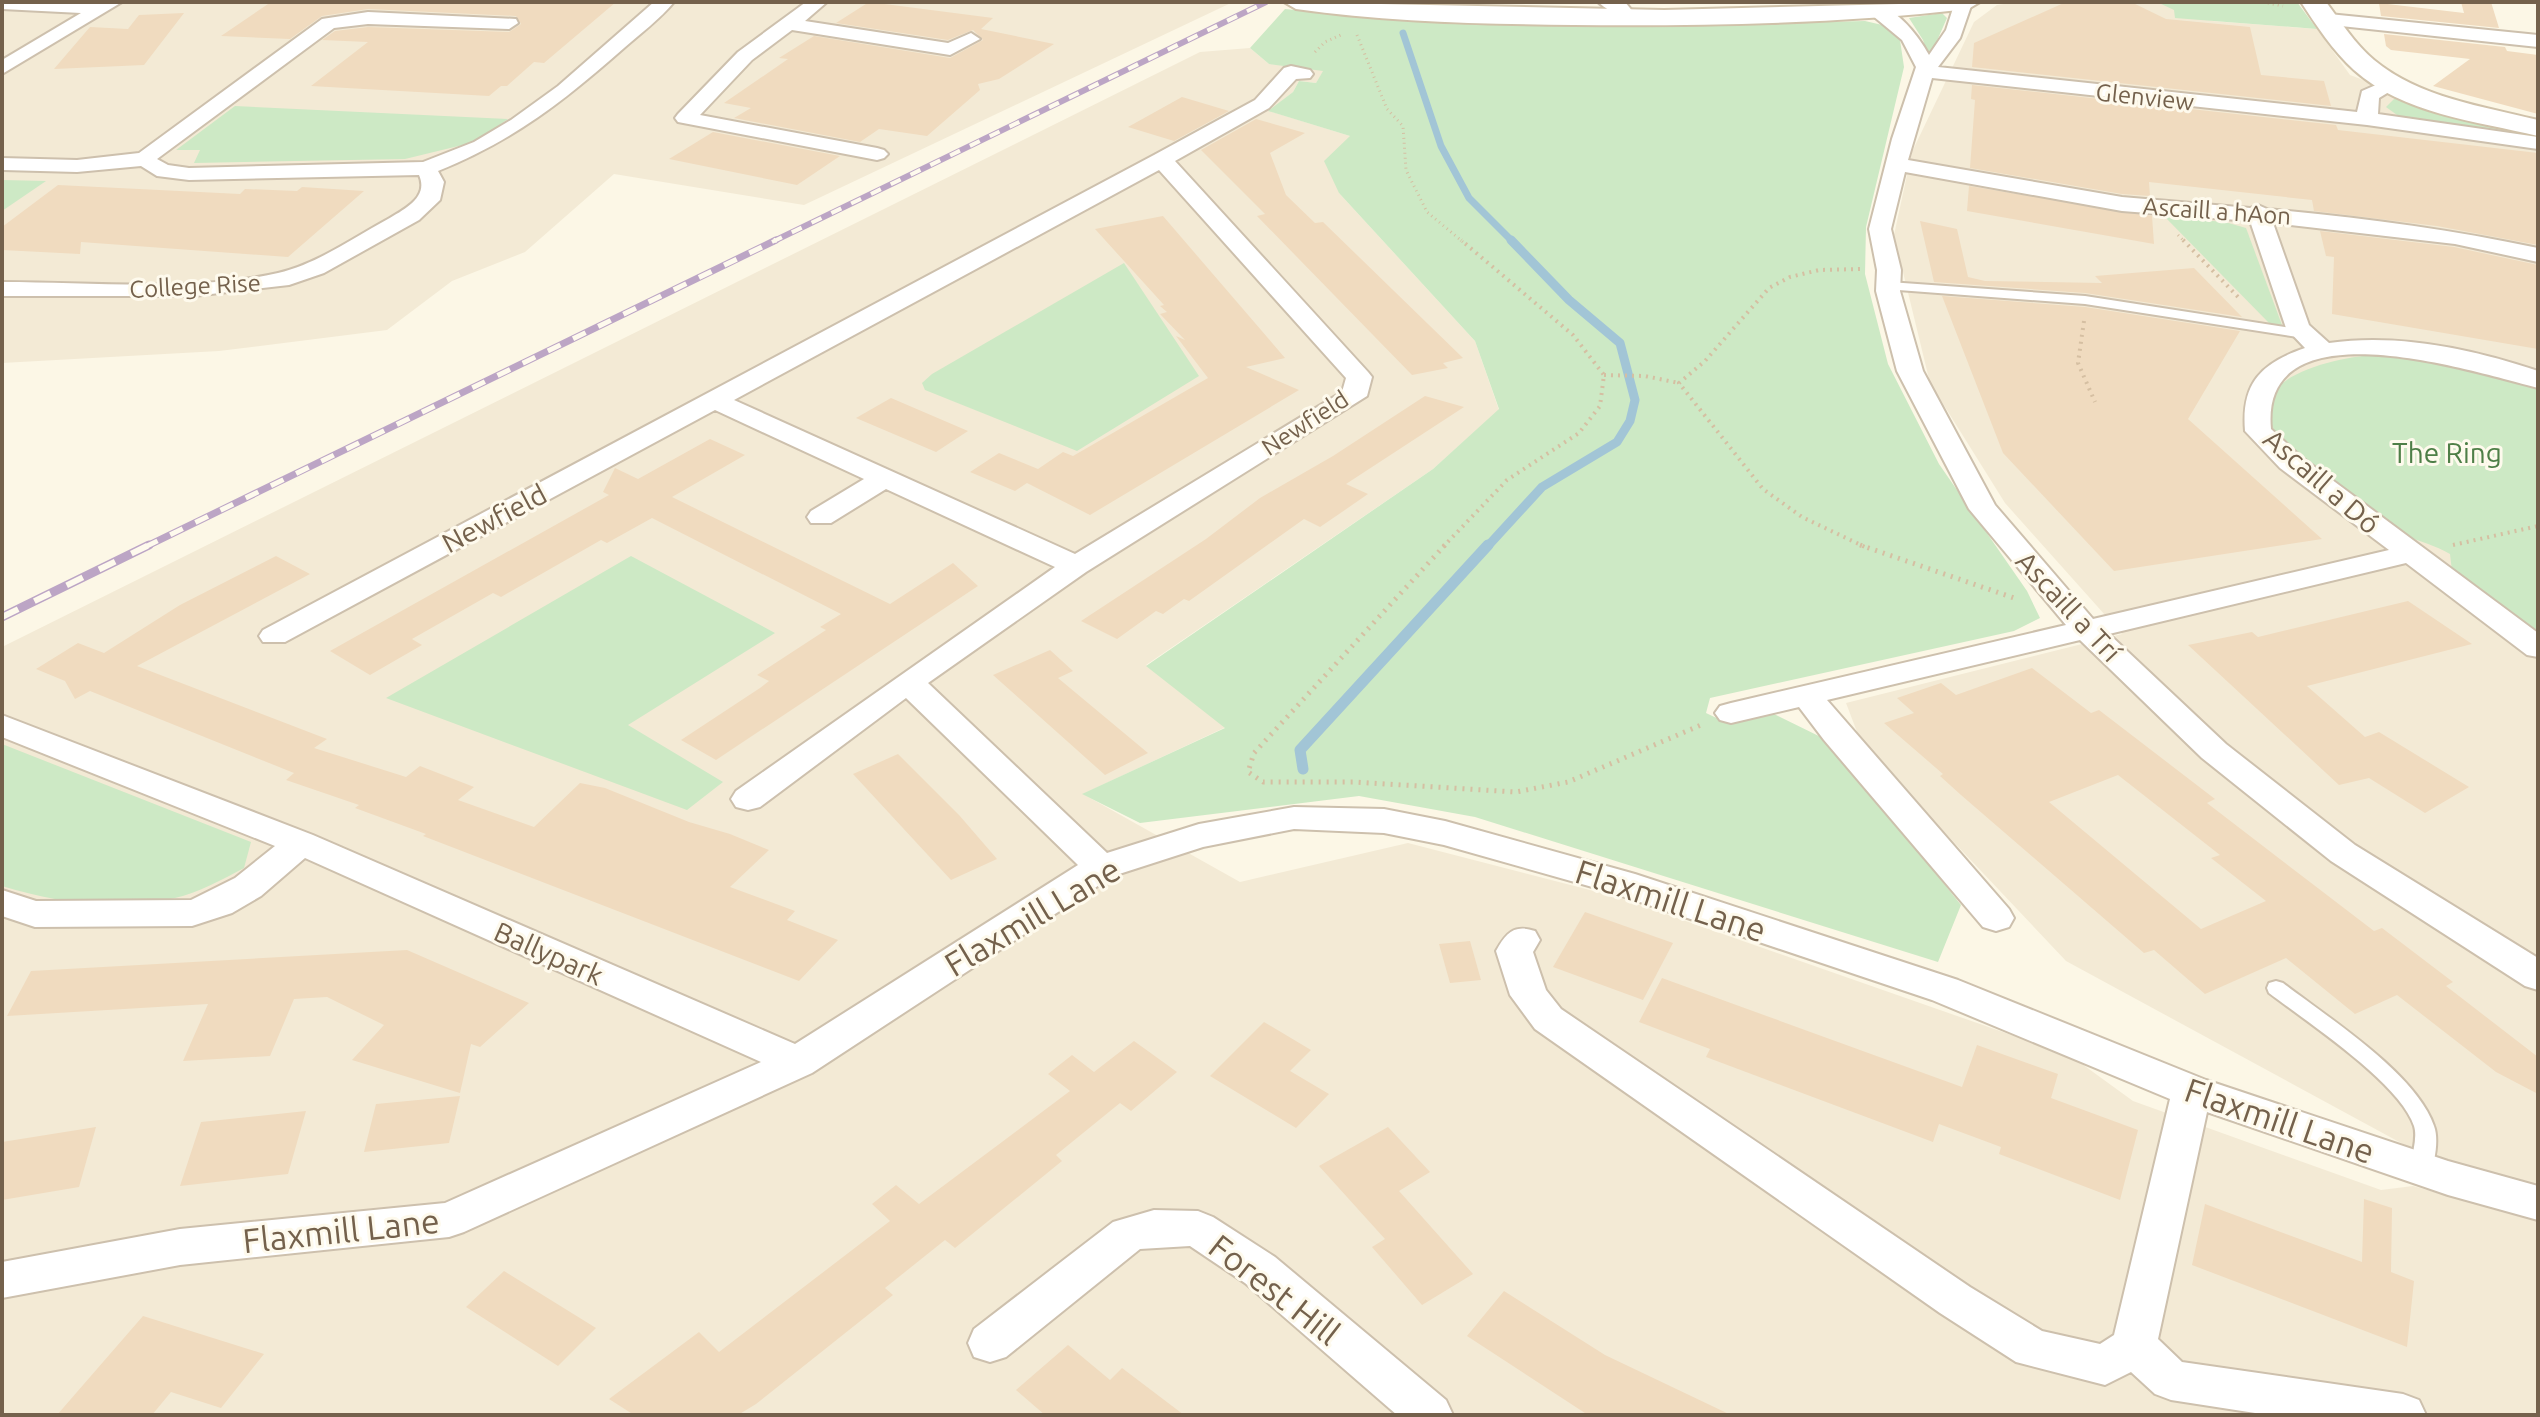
<svg xmlns="http://www.w3.org/2000/svg" width="2540" height="1417" font-family="Ubuntu,sans-serif">
<rect width="100%" height="100%" fill="#fcf7e6"/>
<g fill="#f3ead5">
<polygon points="2,2 1233,2 804,205 614,174 525,252 452,281 387,330 219,351 2,363"/>
<polygon points="1582,2 1898,2 1873,5"/>
<polygon points="2017,2 2157,2 2212,21 2317,29 2350,75 2420,101 2538,133 2538,1197 2460,1175 2066,961 1862,745 1846,703 2122,634 2005,503 1930,383 1894,235 1912,152 1974,22 1997,5"/>
<polygon points="1250,48 1269,64 1324,70 1316,83 1299,81 1293,92 1269,111 1350,136 1339,193 1475,341 1499,410 1433,469 1146,665 1226,727 1083,794 1240,882 1408,843 1617,897 2020,1038 2082,1064 2133,1101 2381,1190 2413,1186 2538,1221 2538,1415 2,1415 2,647 1200,52"/>
</g>
<g fill="#cde9c5">
<polygon points="2157,2 2297,2 2317,29 2175,18 2174,10"/>
<path d="M1285 9C1478 28 1671 26 1865 21L1891 27 1900 40 1904 67 1866 227 1865 274 1888 364 1939 464 2027 591 2040 618 2014 631 1710 698 1706 713 1727 723 1774 714 1831 742 1961 905 1938 962 1475 817 1359 796 1140 823 1082 794 1225 728 1146 666 1433 469 1499 409 1475 341 1339 193 1324 161 1350 136 1268 111 1293 92 1299 81 1316 83 1323 71 1269 64 1250 48Z"/>
<polygon points="1942,13 1947,18 1929,59 1923,40 1909,18"/>
<polygon points="2394,99 2405,99 2538,133 2538,137 2404,120 2386,107"/>
<polygon points="235,106 508,119 475,142 405,159 194,163 200,150 176,150"/>
<polygon points="2,180 46,181 2,211"/>
<polygon points="2165,217 2225,222 2246,228 2282,325 2270,324"/>
<polygon points="1124,263 1199,376 1077,451 925,390 922,383 932,374"/>
<path d="M2381 354 2415 355 2538 385V636L2452 571 2450 554C2435 545 2420 542 2405 535 2382 526 2360 502 2341 487 2324 474 2302 462 2287 447 2223 379 2336 357 2381 354Z"/>
<polygon points="631,556 775,633 628,725 723,782 687,810 386,698"/>
<path d="M2 744 251 842 244 868C223 879 198 893 175 898 117 911 57 903 2 886Z"/>
</g>
<g fill="none" stroke-linecap="round" stroke-linejoin="round">
<polyline stroke="#a2c5d6" stroke-width="7" points="1403,33 1441,146 1469,198 1513,242"/>
<polyline stroke="#a2c5d6" stroke-width="9" points="1487,547 1542,487 1617,442 1630,421 1635,400 1620,343 1569,300 1511,240"/>
<polyline stroke="#a2c5d6" stroke-width="11" points="1303,769 1300,750 1488,545"/>
</g>
<g fill="#f0dbbf" fill-rule="evenodd">
<polygon points="271,2 616,2 544,63 534,62 507,86 501,86 489,96 311,86 368,42 322,40 335,31 368,27 509,32 521,24 516,16 368,9 322,16 290,39 221,36"/>
<polygon points="869,2 993,18 981,29 1054,44 999,79 978,84 980,90 927,136 879,129 860,142 734,118 751,108 724,103 788,59 779,58 814,36 950,58 983,40 973,30 948,40 836,23"/>
<polygon points="2066,2 2131,2 2166,19 2250,27 2261,75 2324,81 2331,106 1972,67 1974,43"/>
<polygon points="2461,2 2491,2 2499,28 2381,16 2379,3 2464,13"/>
<polygon points="184,13 144,65 54,69 90,27 128,29 139,15"/>
<polygon points="2384,34 2505,47 2507,51 2538,55 2538,114 2433,86 2470,59 2391,50 2386,46"/>
<polygon points="1972,85 2336,125 2338,130 2538,153 2538,245 2437,226 2314,211 2312,200 2149,182 2150,196 2122,194 1970,168 1975,100 1971,99"/>
<polygon points="1182,97 1229,111 1174,141 1128,127"/>
<polygon points="1256,119 1305,133 1270,153 1286,195 1315,223 1323,222 1463,358 1443,363 1448,368 1412,375 1257,216 1265,214 1201,150"/>
<polygon points="713,132 840,156 797,185 669,159"/>
<polygon points="58,185 240,194 245,189 297,191 302,187 364,191 288,257 81,242 80,254 2,250 2,227"/>
<polygon points="1969,186 2152,216 2154,244 1967,211"/>
<polygon points="1163,216 1285,358 1246,367 1299,390 1090,515 1027,483 1015,491 970,472 999,453 1038,469 1063,452 1073,456 1208,378 1176,336 1185,340 1160,314 1167,312 1160,306 1164,305 1095,229"/>
<polygon points="1920,221 1957,229 1968,277 1985,281 2102,283 2095,276 2194,268 2242,317 2085,293 1934,282"/>
<polygon points="2320,231 2454,247 2538,265 2538,349 2332,314 2334,257 2326,256"/>
<polygon points="1942,296 2085,307 2240,331 2188,419 2322,539 2114,571 2003,453"/>
<polygon points="1425,396 1464,407 1346,484 1368,494 1342,512 1320,527 1304,519 1189,601 1184,599 1163,614 1156,611 1117,639 1081,621 1206,539 1260,498 1333,456"/>
<polygon points="891,398 968,431 936,452 856,418"/>
<polygon points="710,439 745,455 672,497 890,604 953,563 978,586 716,760 681,740 760,688 769,681 757,675 826,630 820,627 841,614 652,518 607,543 601,540 501,597 493,593 412,639 422,645 370,675 330,651 609,495 603,492 615,468 638,479"/>
<polygon points="276,556 310,574 137,666 327,739 314,748 406,777 420,766 474,787 458,800 534,827 580,783 605,788 689,822 730,834 769,850 730,887 795,911 787,920 838,940 799,981 423,836 426,834 355,808 359,805 286,780 294,773 90,691 75,699 65,681 36,669 78,643 104,653 180,605"/>
<polygon points="2408,601 2472,644 2307,686 2365,737 2379,732 2469,787 2425,813 2369,778 2339,785 2188,645 2252,632 2258,637"/>
<polygon points="1050,650 1073,671 1058,678 1148,753 1105,775 993,675"/>
<path d="M2032 668 2091 713 2099 710 2215 799 2207 803 2306 879 2374 931 2382 928 2453 982 2446 986 2538 1057V1094L2496 1072 2397 995 2355 1014 2286 958 2205 994 2154 950 2144 953 1961 795 1940 776 1943 774 1884 723 1914 713 1897 698 1941 683 1956 695ZM2118 775 2220 855 2211 858 2266 901 2201 929 2049 802Z"/>
<polygon points="898,754 959,815 997,859 951,880 853,774"/>
<polygon points="1585,912 1673,943 1643,1000 1553,967"/>
<polygon points="1470,941 1481,980 1450,983 1439,944"/>
<polygon points="407,950 529,1003 480,1047 471,1044 460,1093 352,1060 384,1025 327,997 294,999 270,1056 183,1061 208,1004 7,1016 31,971"/>
<polygon points="1662,978 1962,1087 1977,1045 2058,1074 2051,1098 2138,1130 2120,1200 1999,1154 2001,1147 1939,1124 1933,1142 1706,1057 1710,1049 1639,1022"/>
<polygon points="1264,1022 1311,1050 1290,1071 1329,1094 1296,1128 1210,1076"/>
<polygon points="1134,1041 1177,1072 1131,1111 1120,1103 1056,1155 1062,1161 955,1248 945,1240 885,1288 893,1295 756,1404 738,1415 634,1415 609,1399 699,1332 719,1352 890,1221 872,1204 896,1185 919,1204 1070,1091 1048,1074 1072,1055 1094,1072"/>
<polygon points="460,1096 449,1143 364,1152 376,1104"/>
<polygon points="306,1111 288,1174 180,1186 201,1122"/>
<polygon points="96,1127 79,1187 2,1200 2,1142"/>
<polygon points="1388,1127 1430,1172 1399,1191 1473,1274 1422,1305 1372,1247 1385,1239 1319,1166"/>
<polygon points="2364,1199 2392,1208 2391,1272 2414,1281 2407,1347 2192,1265 2205,1204 2362,1262"/>
<polygon points="504,1271 596,1328 558,1366 466,1307"/>
<polygon points="1504,1291 1605,1355 1731,1415 1588,1415 1467,1336"/>
<polygon points="143,1316 264,1354 221,1408 171,1392 152,1415 57,1415"/>
<polygon points="1068,1345 1110,1380 1122,1368 1184,1415 1045,1415 1016,1390"/>
</g>
<g fill="none" stroke-linecap="round" stroke-linejoin="round">
<defs>
<g id="lane">
<polygon points="1889,282 2085,296 2304,330 2310,334 2304,338 2085,304 1885,289 1883,286"/>
<path d="M2276 981 2283 983C2327 1017 2416 1073 2434 1126 2439 1139 2435 1163 2429 1175L2422 1177 2415 1175C2407 1160 2419 1142 2414 1126 2400 1083 2307 1022 2269 993L2267 988 2269 983Z"/>
</g>
<g id="street">
<polygon points="2,2 122,2 2,74 2,60 81,13 2,9"/>
<path d="M654 2H674C660 19 640 34 624 48 564 101 513 141 438 171L444 182 440 200 419 220 324 273 289 285 194 296H2V282C87 282 196 292 278 273 317 264 353 238 388 219 405 209 429 197 419 175L189 180 157 176 141 166 77 172 3 170 2 158 77 160 139 153 322 19 368 12 516 19 518 23 509 29 368 24 334 28 157 159 168 165 189 168 423 162 474 142 511 120 558 86Z"/>
<polygon points="806,2 827,2 805,21 948,43 971,33 980,39 950,55 792,30 752,60 700,115 877,148 884,150 888,154 884,158 877,160 678,122 675,118 678,114 738,52"/>
<path d="M1598 2H1625L1638 18 1629 24C1626 23 1600 4 1598 2Z"/>
<path d="M1955 2 1972 3 1960 38 1938 67 2357 112 2362 91 2392 78 2402 84 2379 98 2378 114 2538 137V149L2367 125 1932 78 1908 160 2122 197 2250 208 2258 205 2267 209C2359 217 2448 229 2538 248V262L2455 244 2273 223 2309 325 2329 343C2398 333 2473 349 2538 371V388C2474 372 2259 302 2271 429L2300 456 2538 633V657L2527 655 2406 563 2109 634 2226 744 2355 845 2538 958V990L2525 986 2331 861 2202 758 2080 640 1827 700 2009 909 2014 918 2009 927 1996 931 1983 927 1824 740 1799 707 1731 723 1720 720 1715 713 1720 706 1731 703 2066 625 1969 509 1897 371 1876 291 1877 270 1869 229 1892 139 1916 67 1902 40 1867 11 1870 7C1893 1 1919 37 1929 55L1946 30ZM1905 172 2122 211 2250 221 2286 328 2305 348C2261 363 2241 383 2245 431L2280 468 2389 550 2093 619 1995 505 1923 371 1900 291 1901 270 1891 229Z"/>
<polygon points="2329,14 2538,35 2538,47 2322,24 2320,20"/>
<path d="M1291 66 1310 70 1313 74 1310 78 1296 79 1269 108 1175 161 1368 372 1372 377 1367 396 1086 572 928 683 1107 853 1199 824 1294 807 1384 809 1445 821 1635 874 1958 980 2206 1080 2448 1161 2538 1186V1220L2448 1195 2207 1112 2158 1339 2182 1362 2403 1394 2419 1400 2426 1415H2268L2171 1400 2155 1394 2131 1372 2105 1385 2016 1362 1940 1313 1535 1029 1510 995 1496 951C1506 933 1514 924 1535 931L1540 940 1533 952 1546 990 1561 1009 1970 1287 2042 1331 2100 1344 2114 1335 2170 1099 1932 1000 1610 892 1444 845 1384 833 1294 829 1203 847 1113 876 812 1073 464 1232 449 1237 180 1265 2 1298V1262L180 1229 445 1203 761 1062 305 858 261 896 232 913 192 926 35 927 2 916V890L36 901 191 900 235 878 275 846 2 737V715L313 835 795 1044 1078 865 906 698 760 807 748 810 736 807 731 799 736 791 1055 567 886 489 831 523H811L807 517 811 511 864 479 715 410 285 642H263L259 636 263 630 1154 155 1255 100 1284 68ZM1159 170 1346 378 1342 392 1075 554 734 400Z"/>
<polygon points="1154,1210 1198,1211 1213,1217 1275,1257 1446,1400 1453,1415 1397,1415 1245,1283 1190,1246 1140,1249 1006,1357 990,1362 974,1357 968,1343 974,1329 1113,1222"/>
</g>
<g id="secondary">
<path d="M1284 2 1664 10 1980 2 1968 9C1837 24 1706 26 1574 25 1481 24 1388 22 1296 9Z"/>
<path d="M2301 2H2326C2341 22 2355 44 2374 60 2420 98 2482 106 2538 120V136C2476 121 2403 114 2354 70 2333 51 2316 25 2301 2Z"/>
</g>
</defs>
<use href="#lane" stroke="#cdc0ad" stroke-width="4"/>
<use href="#street" stroke="#cdc0ad" stroke-width="4"/>
<use href="#secondary" stroke="#d0c2aa" stroke-width="4"/>
<g stroke="#d5bfa2" stroke-width="3" stroke-dasharray="1 4" stroke-linecap="butt">
<polyline points="2263,2 2283,6"/>
<polyline points="1357,35 1387,109 1403,126 1406,170 1427,212 1463,242"/>
<polyline points="1315,52 1325,42 1343,34"/>
<polyline points="2178,235 2185,242"/>
</g>
<g stroke="#d5bfa2" stroke-width="4" stroke-dasharray="2 5" stroke-linecap="butt">
<polyline points="2183,240 2241,300"/>
<polyline points="1860,269 1819,270 1790,277 1769,288 1705,361 1679,383 1763,489 1802,517 1865,547"/>
<polyline points="2084,321 2078,363 2095,402"/>
<polyline points="1604,375 1645,376 1679,383"/>
<polyline points="2453,545 2538,526"/>
<polyline points="1443,547 1507,480 1579,433 1600,406 1604,375 1573,335 1461,240"/>
</g>
<g stroke="#d5bfa2" stroke-width="5" stroke-dasharray="2 6" stroke-linecap="butt">
<polyline points="1445,545 1254,753 1248,772 1263,782 1354,782 1516,792 1568,782 1701,725"/>
<polyline points="1860,545 2017,599"/>
</g>
<use href="#lane" fill="#fff" fill-rule="evenodd"/>
<use href="#street" fill="#fff" fill-rule="evenodd"/>
<use href="#secondary" fill="#fff" fill-rule="evenodd"/>
<defs>
<polyline id="rail-far2" points="772,242 1266,2"/>
<polyline id="rail-far1" points="145,547 776,240"/>
<polyline id="rail" points="2,617 149,545"/>
</defs>
<use href="#rail-far2" stroke="#bca5c5" stroke-width="6"/>
<use href="#rail-far1" stroke="#bca5c5" stroke-width="7"/>
<use href="#rail" stroke="#bca5c5" stroke-width="9"/>
<use href="#rail-far2" stroke="#fefaed" stroke-width="4" stroke-dasharray="11" stroke-linecap="butt"/>
<use href="#rail-far1" stroke="#fefaed" stroke-width="5" stroke-dasharray="14" stroke-linecap="butt"/>
<use href="#rail" stroke="#fefaed" stroke-width="6" stroke-dasharray="18" stroke-linecap="butt"/>
</g>
<g text-anchor="middle" dominant-baseline="central" stroke-width="6" stroke-linejoin="round" paint-order="stroke">
<g font-size="24" fill="#74614c" stroke="#fefaed">
<text transform="translate(2145 97) rotate(6)">Glenview</text>
<text transform="translate(2217 211) rotate(4)">Ascaill a hAon</text>
<text transform="translate(195 286) rotate(-3)">College Rise</text>
<text transform="translate(1305 423) rotate(-33)">Newfield</text>
</g>
<g font-size="28" fill="#4e7f47" stroke="#fefaed">
<text x="2447" y="452">The Ring</text>
</g>
<g font-size="28" fill="#74614c" stroke="#fefaed">
<text transform="translate(2322 481) rotate(41)">Ascaill a Dó</text>
<text transform="translate(494 518) rotate(-28)">Newfield</text>
<text transform="translate(2069 606) rotate(47)">Ascaill a Trí</text>
<text transform="translate(549 953) rotate(24)">Ballypark</text>
</g>
<g font-size="34" fill="#74614c" stroke="#fefaed">
<text transform="translate(1671 900) rotate(18)">Flaxmill Lane</text>
<text transform="translate(1032 916) rotate(-31)">Flaxmill Lane</text>
<text transform="translate(2280 1120) rotate(19)">Flaxmill Lane</text>
<text transform="translate(341 1230) rotate(-6)">Flaxmill Lane</text>
<text transform="translate(1275 1289) rotate(38)">Forest Hill</text>
</g>
</g>
<rect width="2540" height="1417" fill="none" stroke="#74614c" stroke-width="8"/>
</svg>
